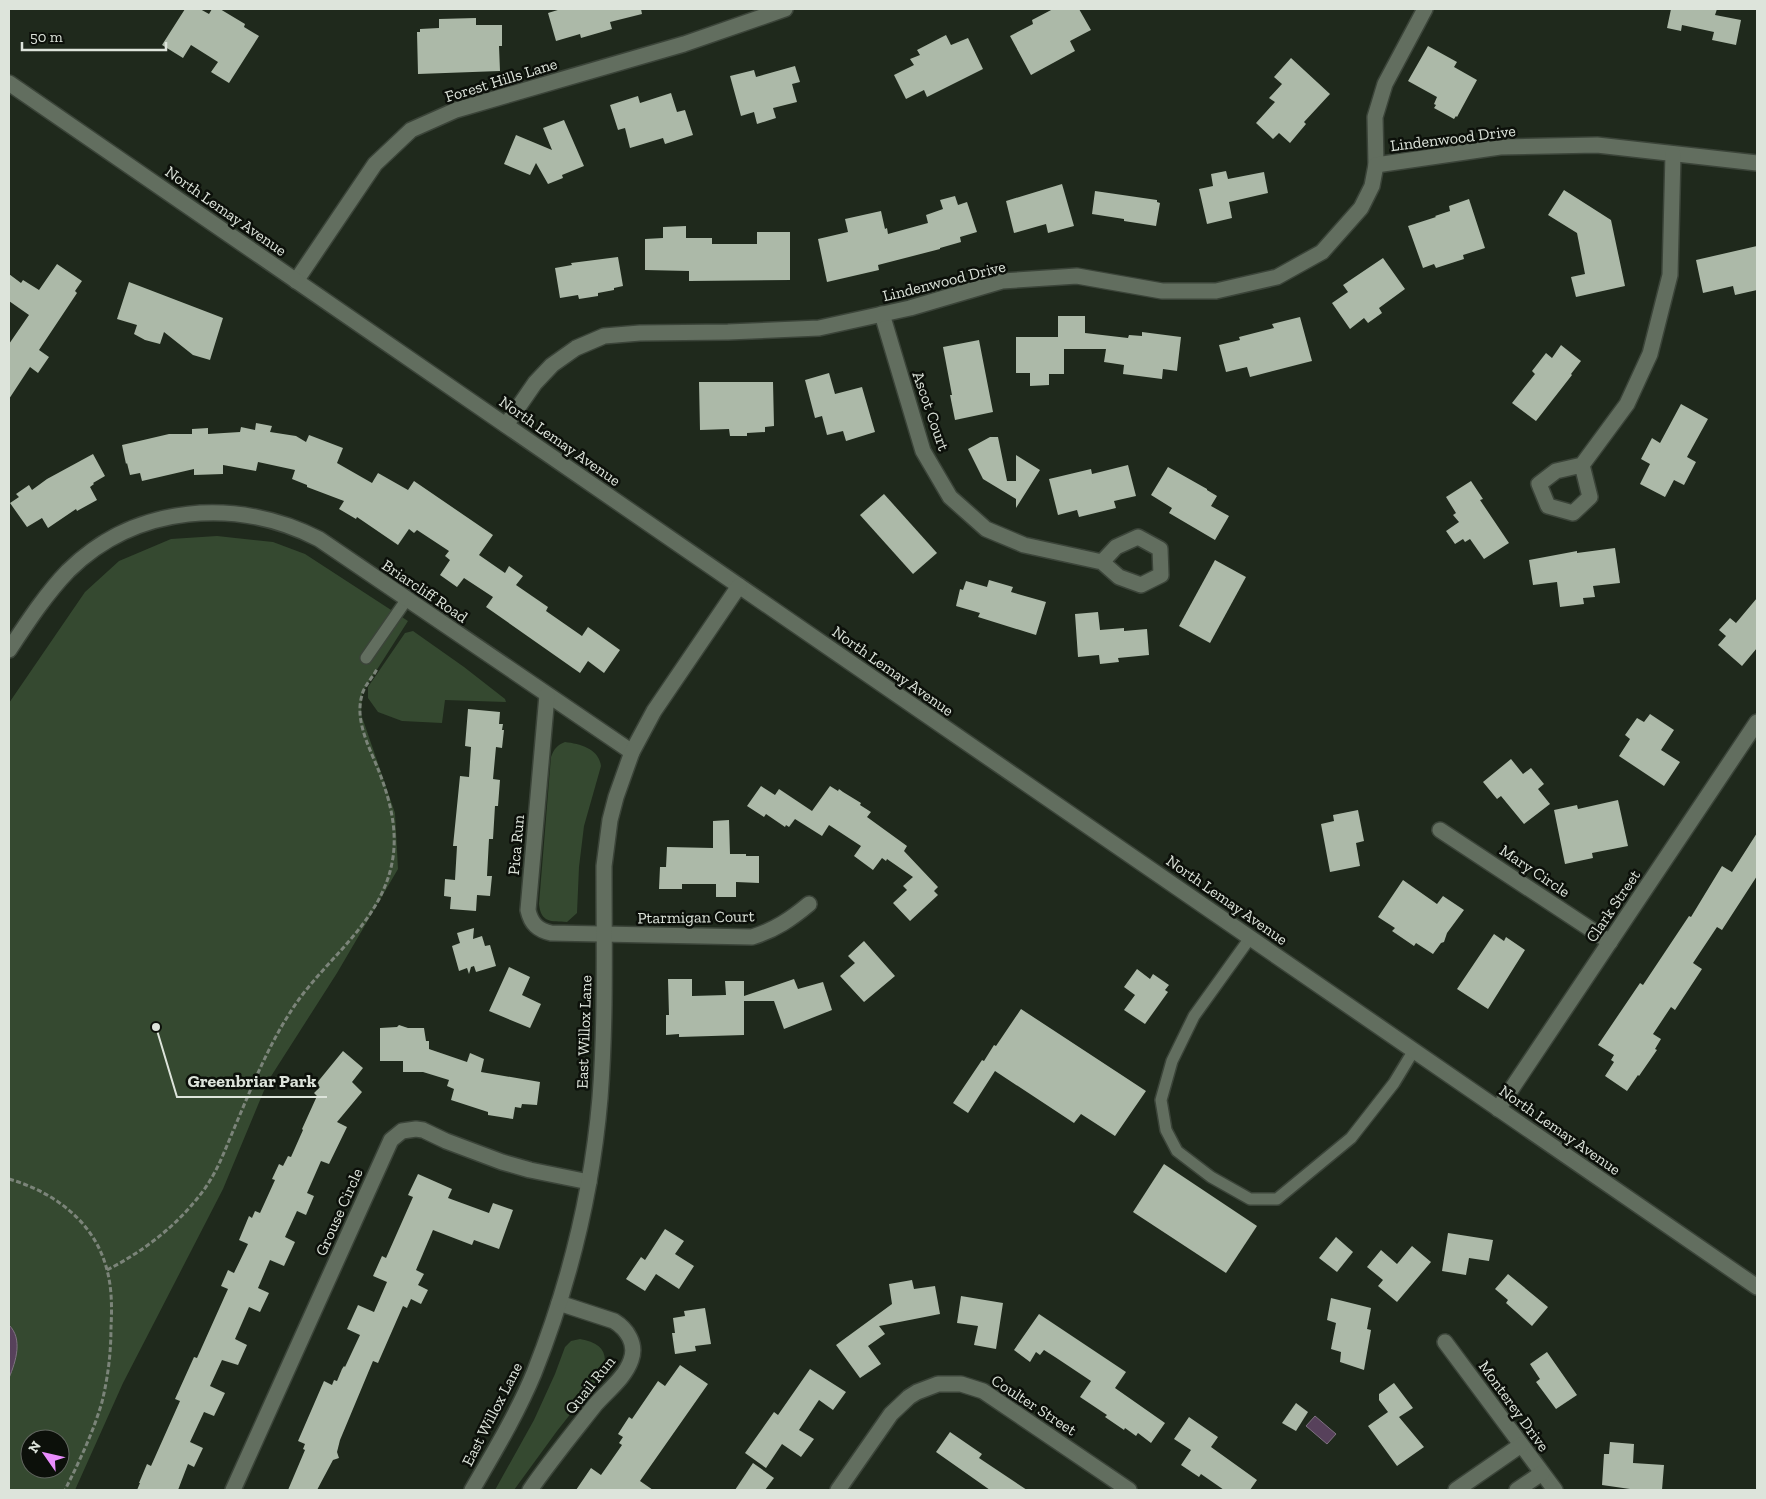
<svg xmlns="http://www.w3.org/2000/svg" width="1766" height="1499" font-family="'Zilla Slab',serif">
<rect width="100%" height="100%" fill="#1f291c"/>
<g fill="#354930" fill-rule="evenodd">
<path d="M217 536 273 542 305 554 408 621 362 693 361 714 395 813 398 869 337 973 268 1081 223 1189 123 1383 75 1490H9V703L85 592 119 561 171 539ZM30 1439H60V1469H30Z"/>
<polygon points="413,631 464,667 505,699 506,702 445,700 442,723 402,721 378,712 368,698 368,687 405,633"/>
<path d="M565 742C581 744 599 749 601 766L584 826 579 867 577 913 567 922C551 921 541 923 539 904L551 757C554 749 557 745 565 742Z"/>
<path d="M580 1339C601 1343 610 1352 602 1374L557 1431 514 1490H495L534 1420 555 1374 565 1347 571 1341Z"/>
</g>
<g fill="#57415b" stroke="#7f7281">
<path d="M9 1325C23 1339 16 1361 9 1378Z"/>
<polygon points="1315,1416 1336,1434 1327,1444 1306,1426"/>
</g>
<g fill="#acb9a8">
<polygon points="185,9 200,9 209,14 212,9 220,9 245,24 244,27 259,36 229,83 211,72 218,62 191,45 183,58 162,45"/>
<polygon points="561,9 641,9 642,14 610,22 612,29 581,38 580,34 556,41 548,13"/>
<polygon points="1053,9 1079,9 1091,30 1070,41 1075,51 1031,75 1010,36 1033,24 1032,20"/>
<polygon points="1671,9 1717,9 1715,15 1741,20 1736,45 1712,40 1714,32 1682,25 1681,31 1667,28"/>
<polygon points="476,18 476,25 502,25 502,46 499,46 500,71 418,74 417,32 420,32 420,29 439,28 439,19"/>
<polygon points="946,35 951,45 968,38 983,69 927,97 924,90 906,99 894,75 914,65 910,59 920,55 917,50"/>
<polygon points="1428,46 1457,62 1454,67 1477,80 1457,117 1456,116 1454,119 1434,108 1436,105 1434,104 1437,97 1408,81"/>
<polygon points="1291,58 1330,94 1304,122 1306,124 1290,143 1279,133 1273,139 1256,123 1275,102 1269,98 1282,84 1274,77"/>
<polygon points="795,66 800,82 792,84 797,102 773,108 776,118 757,124 754,112 741,116 730,76 754,70 756,77"/>
<polygon points="671,93 677,112 685,110 693,135 665,144 663,138 630,148 625,128 618,130 610,105 638,96 640,103"/>
<polygon points="564,120 584,166 562,175 563,178 548,184 536,163 530,175 504,164 516,135 552,150 543,128"/>
<polygon points="1226,171 1228,179 1264,172 1268,193 1229,202 1232,218 1207,224 1199,189 1213,186 1211,174"/>
<polygon points="1062,184 1074,226 1048,233 1046,224 1014,233 1006,201"/>
<polygon points="1564,190 1611,220 1625,286 1576,297 1571,277 1585,274 1577,233 1548,215"/>
<polygon points="1095,191 1157,200 1157,202 1160,203 1156,226 1124,221 1124,219 1092,214"/>
<polygon points="955,196 958,205 967,202 977,232 960,237 961,242 940,248 940,249 878,265 879,270 827,282 818,239 848,232 845,219 881,211 885,229 887,228 888,234 928,223 926,215 943,209 940,200"/>
<polygon points="1469,199 1485,248 1463,255 1464,259 1436,268 1434,264 1423,268 1408,226 1436,217 1435,216 1450,211 1449,206"/>
<polygon points="686,226 686,238 712,238 712,244 757,244 757,232 790,232 790,280 689,281 689,271 645,270 645,239 663,238 663,227"/>
<polygon points="1757,246 1757,290 1735,295 1733,286 1703,293 1696,260"/>
<polygon points="618,257 623,286 614,288 614,290 598,293 598,296 579,299 578,295 560,298 555,268 572,265 571,263"/>
<polygon points="1383,258 1405,289 1379,308 1382,313 1368,323 1364,318 1350,329 1332,303 1348,292 1343,285"/>
<polygon points="57,264 82,281 75,291 77,293 39,350 49,357 38,373 30,367 9,399 9,344 29,315 9,301 9,274 21,283 23,280 39,290"/>
<polygon points="129,282 223,318 210,360 193,355 164,332 160,344 145,340 134,334 137,325 117,319"/>
<polygon points="1058,316 1085,316 1085,333 1128,338 1129,335 1142,336 1142,332 1181,337 1177,371 1163,369 1162,379 1123,374 1124,365 1104,362 1106,349 1064,349 1064,374 1049,374 1049,385 1030,386 1030,373 1016,373 1016,337 1058,337"/>
<polygon points="1300,317 1312,361 1250,377 1247,367 1226,372 1219,345 1240,340 1239,337 1274,328 1272,324"/>
<polygon points="979,340 993,412 955,420 950,395 952,395 943,347"/>
<polygon points="1561,345 1581,361 1571,374 1572,375 1536,421 1512,403 1535,374 1532,371 1546,353 1552,358"/>
<polygon points="829,373 835,394 862,387 875,432 846,441 843,431 827,435 822,416 815,418 805,380"/>
<polygon points="699,382 773,382 774,426 765,427 765,432 747,433 747,436 730,436 729,429 700,430"/>
<polygon points="1681,404 1708,419 1687,457 1696,462 1684,485 1674,480 1665,497 1640,484 1650,464 1641,459 1652,438 1660,443"/>
<polygon points="256,423 272,426 270,432 296,436 306,442 309,435 343,448 337,463 372,483 378,473 408,490 414,481 493,535 479,555 505,573 509,566 523,576 516,585 548,607 546,611 582,636 588,627 620,650 604,673 588,661 580,673 486,607 493,597 464,578 457,587 440,575 450,560 445,556 449,551 417,530 414,533 409,529 398,545 357,517 356,519 339,509 344,501 307,487 307,485 292,479 295,470 258,462 256,471 223,465 223,474 194,475 194,469 142,481 140,473 130,475 127,463 126,464 122,445 169,434 192,434 192,429 208,428 208,434 240,432 241,427 255,430"/>
<polygon points="990,437 998,437 1007,481 1016,481 1016,455 1040,470 1016,508 1016,499 983,479 968,449"/>
<polygon points="93,454 105,476 93,483 94,484 90,487 97,500 77,511 76,509 48,528 42,518 27,527 10,503 19,497 16,494 29,485 32,490 47,479"/>
<polygon points="1128,465 1136,496 1114,501 1116,508 1079,517 1077,510 1058,515 1049,479 1091,469 1092,474"/>
<polygon points="1168,467 1207,489 1207,490 1217,496 1211,506 1229,516 1215,540 1169,513 1172,508 1151,495"/>
<polygon points="1471,481 1483,499 1480,500 1509,543 1484,559 1470,539 1465,542 1463,539 1455,544 1446,531 1459,522 1453,515 1456,513 1446,497"/>
<polygon points="884,494 937,553 913,574 860,515"/>
<polygon points="1615,548 1620,583 1593,586 1595,597 1583,598 1584,604 1560,607 1557,582 1533,585 1529,560 1577,551 1577,553"/>
<polygon points="1215,560 1246,577 1210,643 1179,626"/>
<polygon points="989,580 1013,587 1011,592 1046,602 1036,635 978,617 980,613 956,606 960,589 963,590 966,581 987,587"/>
<polygon points="1757,598 1757,648 1742,666 1718,645 1726,636 1719,630 1730,618 1736,623"/>
<polygon points="1098,612 1100,630 1124,628 1124,631 1147,629 1149,655 1118,658 1119,662 1100,664 1099,655 1078,657 1075,614"/>
<polygon points="468,709 500,712 499,724 503,724 502,730 504,730 502,748 496,747 493,779 500,780 498,806 495,806 493,839 489,839 487,876 492,876 490,896 477,895 476,911 450,909 451,897 444,896 445,879 455,880 457,846 453,846 460,776 469,777 471,747 465,746"/>
<polygon points="1650,714 1674,730 1661,750 1680,762 1664,786 1619,756 1630,739 1625,735 1637,718 1644,722"/>
<polygon points="1511,759 1523,774 1531,768 1544,784 1538,789 1550,804 1524,824 1501,796 1497,799 1483,782"/>
<polygon points="761,786 775,795 779,789 812,811 830,786 838,791 839,789 843,792 861,803 860,805 871,812 867,817 907,846 904,851 938,887 934,891 938,895 910,921 893,903 907,890 903,886 913,877 887,859 886,861 882,858 873,870 854,856 861,846 829,825 822,836 795,819 789,827 786,825 785,827 766,814 764,817 747,806"/>
<polygon points="1618,800 1628,846 1592,853 1593,858 1565,864 1554,810 1577,805 1578,809"/>
<polygon points="1358,810 1364,841 1356,843 1360,866 1330,872 1321,824 1334,821 1333,815"/>
<polygon points="729,820 730,854 746,854 746,856 759,856 759,883 736,882 736,897 716,897 716,884 682,884 682,889 659,889 660,867 666,867 667,847 713,848 713,821"/>
<polygon points="1757,833 1757,876 1722,930 1717,927 1693,963 1702,969 1675,1010 1671,1007 1653,1034 1661,1039 1655,1049 1657,1050 1639,1076 1638,1075 1627,1091 1605,1076 1614,1062 1611,1060 1614,1055 1598,1045 1640,983 1643,985 1689,916 1691,917 1722,866 1732,872"/>
<polygon points="1403,880 1437,904 1443,896 1464,910 1447,933 1444,942 1441,943 1433,954 1416,943 1414,946 1392,931 1395,928 1378,917"/>
<polygon points="474,928 473,939 482,936 485,946 490,945 496,966 476,972 474,966 471,967 469,974 467,968 459,971 452,946 460,943 457,933"/>
<polygon points="1494,934 1504,941 1506,937 1525,950 1488,1009 1457,989"/>
<polygon points="864,941 895,976 864,1002 840,976 855,963 848,956"/>
<polygon points="509,967 530,977 522,995 541,1004 530,1028 489,1011"/>
<polygon points="1137,969 1150,979 1153,974 1169,985 1165,990 1168,992 1145,1024 1124,1010 1135,995 1124,987"/>
<polygon points="668,979 692,979 692,996 726,995 725,981 744,981 744,996 794,979 798,989 823,982 832,1010 784,1029 774,1001 744,1001 744,1035 679,1037 679,1034 666,1035 666,1015 669,1015"/>
<polygon points="1021,1009 1146,1091 1115,1136 1081,1114 1074,1123 995,1071 968,1113 953,1103 982,1060 984,1061 994,1045 996,1046"/>
<polygon points="399,1025 408,1028 424,1028 426,1041 429,1041 429,1049 467,1062 470,1053 484,1059 481,1072 540,1082 537,1105 522,1104 521,1108 515,1107 513,1119 488,1115 488,1112 451,1100 454,1089 447,1086 449,1080 423,1072 403,1072 403,1061 380,1061 380,1028 397,1027"/>
<polygon points="343,1051 363,1068 352,1082 362,1092 337,1122 347,1127 329,1164 321,1161 307,1193 314,1196 306,1215 297,1211 285,1237 295,1242 284,1266 270,1260 258,1288 269,1293 260,1312 249,1307 235,1339 247,1345 238,1365 222,1360 210,1386 225,1393 214,1416 204,1412 190,1442 203,1448 194,1467 188,1464 178,1490 137,1490 140,1483 139,1483 147,1464 151,1466 180,1401 175,1399 194,1357 197,1358 228,1289 221,1286 228,1270 234,1273 248,1244 239,1240 249,1216 252,1218 255,1211 260,1213 275,1180 272,1179 279,1164 283,1166 288,1156 291,1157 303,1130 302,1129 317,1096 314,1093 320,1087 316,1084"/>
<polygon points="1164,1164 1257,1226 1226,1273 1133,1212"/>
<polygon points="418,1174 452,1189 448,1198 489,1213 493,1203 513,1210 499,1249 474,1240 472,1245 433,1230 416,1270 424,1274 418,1285 428,1290 421,1304 411,1299 407,1308 403,1306 378,1363 373,1361 340,1440 337,1452 339,1458 333,1460 317,1490 288,1490 305,1450 303,1449 305,1444 298,1441 324,1381 332,1385 334,1380 337,1381 342,1369 344,1366 345,1367 360,1335 347,1329 358,1305 374,1312 387,1282 373,1276 382,1256 386,1258 413,1197 408,1195"/>
<polygon points="665,1229 684,1241 675,1254 694,1266 679,1289 656,1274 645,1291 626,1279 641,1257 645,1260"/>
<polygon points="1448,1233 1493,1240 1489,1261 1469,1258 1466,1275 1442,1271"/>
<polygon points="1336,1237 1353,1252 1337,1272 1319,1258"/>
<polygon points="1412,1246 1431,1262 1397,1302 1378,1286 1383,1280 1367,1267 1381,1250 1397,1264"/>
<polygon points="1508,1274 1548,1307 1532,1326 1506,1303 1508,1300 1495,1289"/>
<polygon points="912,1280 914,1289 935,1286 940,1314 879,1326 885,1334 868,1346 881,1364 860,1378 836,1345 892,1304 889,1284"/>
<polygon points="961,1296 1003,1303 996,1349 974,1345 978,1326 957,1323"/>
<polygon points="1331,1298 1371,1308 1367,1329 1371,1330 1364,1370 1340,1362 1341,1352 1331,1349 1336,1323 1327,1320"/>
<polygon points="705,1308 711,1344 695,1346 696,1351 675,1354 672,1333 675,1333 673,1318 685,1316 684,1311"/>
<polygon points="1039,1314 1126,1372 1115,1388 1165,1423 1151,1443 1138,1433 1136,1436 1125,1428 1124,1430 1105,1417 1107,1415 1080,1397 1091,1381 1055,1357 1044,1350 1040,1355 1036,1352 1030,1362 1014,1350"/>
<polygon points="1547,1352 1577,1395 1556,1409 1536,1382 1540,1379 1530,1364"/>
<polygon points="680,1365 708,1384 640,1481 653,1490 576,1490 591,1468 601,1475 622,1445 619,1443 623,1437 618,1434 629,1417 632,1419 658,1381 665,1386"/>
<polygon points="810,1369 846,1392 833,1410 819,1400 799,1430 814,1439 801,1457 782,1444 766,1468 745,1453 774,1412 778,1415"/>
<polygon points="1394,1383 1413,1408 1399,1417 1424,1447 1397,1466 1368,1426 1388,1412 1379,1400 1379,1394"/>
<polygon points="1296,1403 1308,1412 1296,1431 1282,1423"/>
<polygon points="1189,1417 1218,1437 1211,1447 1257,1480 1250,1490 1224,1490 1201,1474 1199,1477 1181,1465 1191,1450 1174,1439"/>
<polygon points="950,1432 982,1454 979,1458 1027,1490 990,1490 936,1452"/>
<polygon points="1610,1442 1634,1444 1633,1463 1664,1465 1662,1490 1637,1490 1602,1485 1604,1454 1609,1454"/>
<polygon points="753,1463 774,1478 765,1490 735,1490"/>
</g>
<g fill="none" stroke-linecap="round" stroke-linejoin="round">
<defs>
<g id="service">
<polyline points="366,658 407,599"/>
<polyline points="1250,938 1194,1016 1172,1061 1161,1100 1166,1130 1177,1151 1211,1177 1250,1199 1277,1199 1351,1138 1394,1083 1414,1050"/>
</g>
<g id="minor">
<polyline points="1376,165 1375,117 1385,84 1425,9"/>
<polyline points="296,281 375,164 411,130 456,110 684,44 785,9"/>
<polyline points="882,314 923,451 950,497 986,529 1024,545 1102,562 1119,577 1141,585 1161,575 1160,549 1138,537 1116,547 1102,562"/>
<polyline points="506,425 535,383 552,365 576,348 604,336 640,333 728,332 819,328 910,308 1002,281 1077,276 1162,291 1216,291 1277,277 1322,252 1361,208 1372,186 1376,165 1500,147 1597,145 1757,163"/>
<polyline points="1582,465 1590,497 1573,513 1548,506 1539,484 1556,471 1582,465 1627,404 1650,354 1670,275 1673,154"/>
<path d="M9 650C27 623 45 595 68 571 136 504 237 497 319 539L632 752"/>
<path d="M547 695 528 910C531 924 538 930 551 933L752 937C775 930 791 919 809 904"/>
<polyline points="1440,830 1610,942"/>
<polyline points="1498,1109 1757,722"/>
<polyline points="1445,1342 1555,1490"/>
<polyline points="233,1490 391,1140 402,1131 416,1129 423,1130 446,1141 502,1162 530,1170 589,1182"/>
<path d="M530 1490C550 1461 573 1433 595 1405 607 1391 625 1378 631 1360 637 1344 627 1329 614 1321L559 1303"/>
<polyline points="838,1490 891,1414 909,1397 917,1392 938,1384 961,1384 983,1391 1129,1490"/>
<polyline points="1456,1490 1521,1445"/>
<polyline points="1517,1490 1542,1473"/>
</g>
<g id="secondary">
<polyline points="9,83 1757,1287"/>
<path d="M472 1490C494 1452 517 1414 534 1373 569 1285 592 1192 600 1098 606 1021 604 943 604 866L610 820 616 797 632 752 654 711 739 586"/>
</g>
</defs>
<use href="#service" stroke="#3b4439" stroke-width="14"/>
<use href="#minor" stroke="#3b4439" stroke-width="18"/>
<use href="#secondary" stroke="#3b4439" stroke-width="18"/>
<g stroke="#7b8479" stroke-width="3" stroke-dasharray="5 2.5" stroke-linecap="butt">
<path d="M9 1179C54 1192 95 1222 107 1270 112 1288 112 1309 111 1327 111 1353 108 1377 102 1402 93 1433 79 1462 65 1490"/>
<path d="M107 1270C144 1251 178 1225 203 1191 218 1171 226 1147 236 1124 253 1084 269 1044 293 1008 325 959 380 924 392 863 398 833 391 803 380 774 371 750 354 722 362 695 364 686 373 677 377 669"/>
</g>
<use href="#service" stroke="#626e5f" stroke-width="11"/>
<use href="#minor" stroke="#626e5f" stroke-width="15"/>
<use href="#secondary" stroke="#626e5f" stroke-width="15"/>
</g>
<g text-anchor="middle" dominant-baseline="central" stroke-width="5" stroke-linejoin="round" paint-order="stroke">
<g font-size="16" fill="#dde4db" stroke="#0c100a">
<text transform="translate(501 80) rotate(-17)">Forest Hills Lane</text>
<text transform="translate(1453 138) rotate(-7)">Lindenwood Drive</text>
<text transform="translate(226 211) rotate(35)">North Lemay Avenue</text>
<text transform="translate(944 281) rotate(-14)">Lindenwood Drive</text>
<text transform="translate(931 411) rotate(71)">Ascot Court</text>
<text transform="translate(560 441) rotate(35)">North Lemay Avenue</text>
<text transform="translate(425 591) rotate(34)">Briarcliff Road</text>
<text transform="translate(893 671) rotate(35)">North Lemay Avenue</text>
<text transform="translate(516 845) rotate(-85)">Pica Run</text>
<text transform="translate(1535 871) rotate(34)">Mary Circle</text>
<text transform="translate(1227 900) rotate(35)">North Lemay Avenue</text>
<text transform="translate(1613 906) rotate(-56)">Clark Street</text>
<text transform="translate(696 917) rotate(-1)">Ptarmigan Court</text>
<text transform="translate(584 1032) rotate(-88)">East Willox Lane</text>
<text transform="translate(1560 1130) rotate(35)">North Lemay Avenue</text>
<text transform="translate(339 1212) rotate(-66)">Grouse Circle</text>
<text transform="translate(590 1385) rotate(-51)">Quail Run</text>
<text transform="translate(1034 1405) rotate(33)">Coulter Street</text>
<text transform="translate(1514 1406) rotate(54)">Monterey Drive</text>
<text transform="translate(492 1414) rotate(-63)">East Willox Lane</text>
</g>
</g>
<path fill="none" stroke="#dde4db" stroke-width="2" d="M156 1027L177 1097H327"/>
<circle fill="#dde4db" stroke="#0c100a" stroke-width="2" cx="156" cy="1027" r="5"/>
<g font-size="18" text-anchor="middle" font-weight="bold" fill="#dde4db" stroke="#0c100a" stroke-width="5" stroke-linejoin="round" paint-order="stroke">
<text x="252" y="1087">Greenbriar Park</text>
</g>
<rect width="1766" height="1499" fill="none" stroke="#dde4db" stroke-width="20"/>
<g transform="translate(45 1454) rotate(304)"><circle r="24" fill="#0c100a" stroke="#60655e"/>
<path d="M0-4L9 19L0 12L-9 19Z" fill="#ea8dfd"/>
<text y="-8" font-size="14" font-weight="bold" text-anchor="middle" fill="#dde4db">N</text>
</g>
<path d="M22 42v8h144v-8" fill="none" stroke="#dde4db" stroke-width="2.5"/>
<text x="30" y="42" font-size="15" fill="#dde4db" stroke="#0c100a" stroke-width="4" paint-order="stroke">50 m</text>
</svg>
